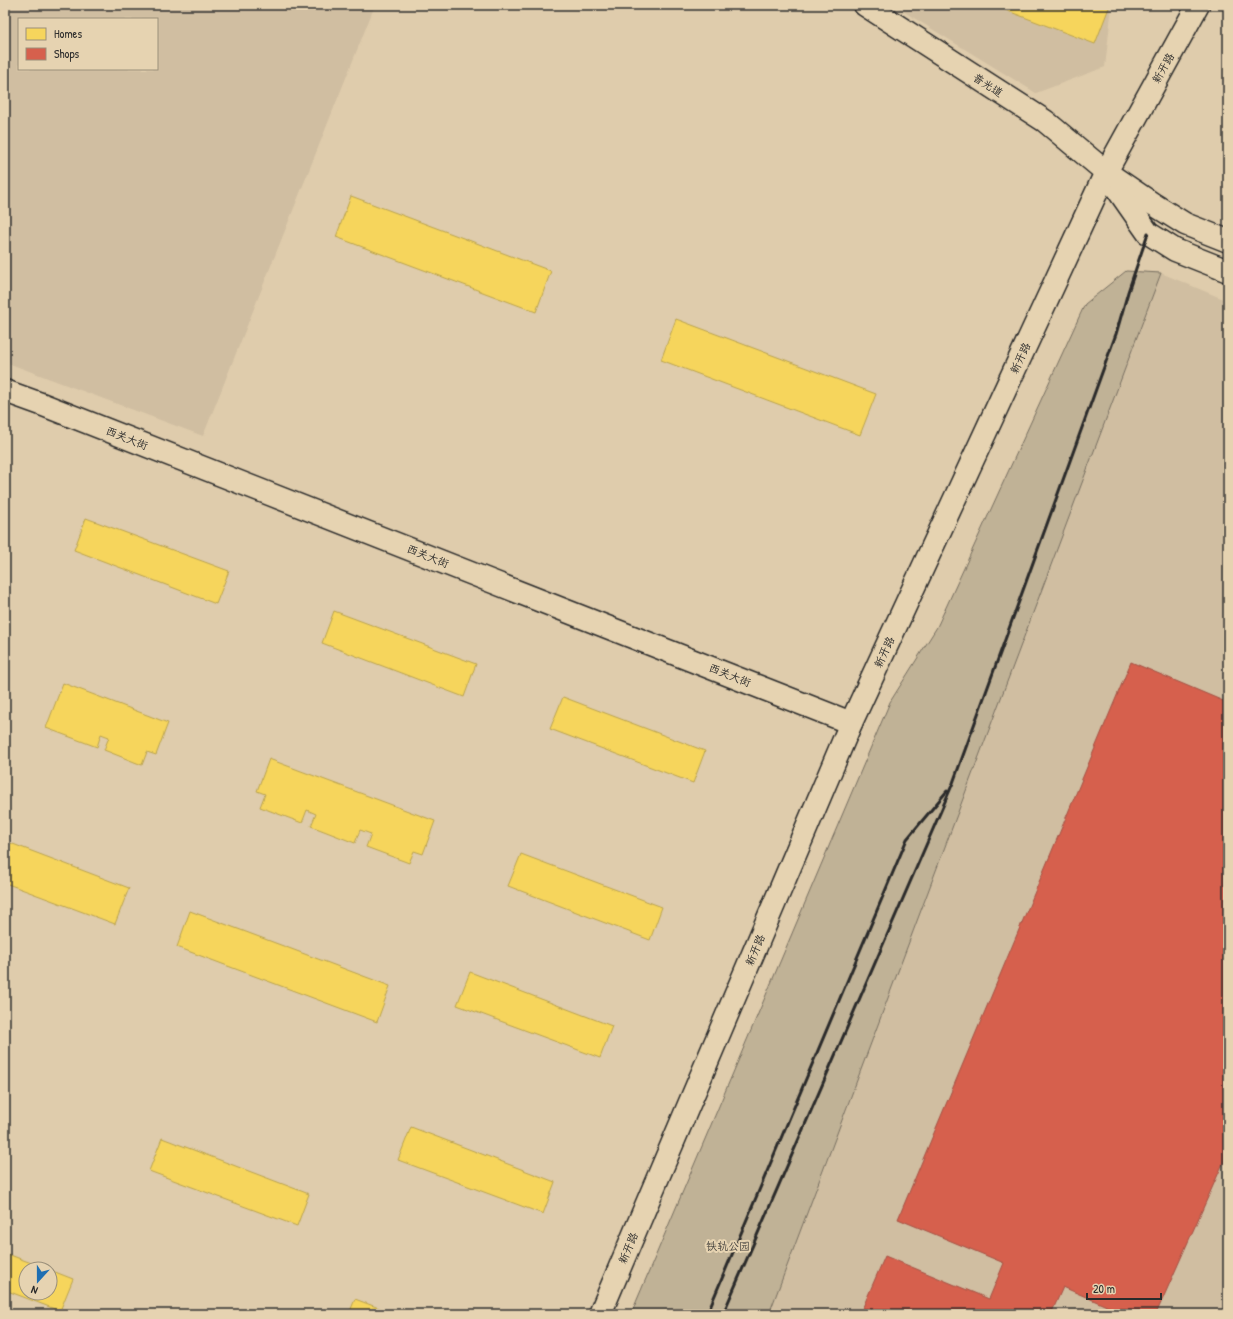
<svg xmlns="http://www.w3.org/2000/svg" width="1233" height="1319" font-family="'Patrick Hand','LXGW WenKai TC',sans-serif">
<rect width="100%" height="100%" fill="#dfccac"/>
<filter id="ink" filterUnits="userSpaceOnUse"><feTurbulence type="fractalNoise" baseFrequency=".025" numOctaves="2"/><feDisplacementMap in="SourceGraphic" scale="8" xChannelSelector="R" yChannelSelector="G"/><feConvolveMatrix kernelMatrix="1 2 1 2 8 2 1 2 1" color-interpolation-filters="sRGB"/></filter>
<g filter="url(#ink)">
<g fill="#d0bea1" fill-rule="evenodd">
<path d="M5 5H375L203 436 5 362ZM19 19H157V69H19Z"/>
<polygon points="893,5 1112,5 1105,67 1036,93"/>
<polygon points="1161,273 1228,301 1228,1314 769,1314"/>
</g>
<polygon fill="#c0b296" stroke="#766e60" points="1126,271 1161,273 769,1314 631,1314 890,702 937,627 1085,304"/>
<g fill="#f6d55c" stroke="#b9a24d">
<polygon points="992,5 1110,5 1095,44"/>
<polygon points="351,196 551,271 536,312 336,237"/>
<polygon points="676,319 876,394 860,435 661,360"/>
<polygon points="86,518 229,571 216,604 74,550"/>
<polygon points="334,611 476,664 464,697 322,643"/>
<polygon points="63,683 168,723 156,755 147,752 142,765 104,750 109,737 101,734 97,747 46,728"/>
<polygon points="563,697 705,751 693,783 550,729"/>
<polygon points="269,759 435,821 423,854 414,851 409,863 366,847 371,834 360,830 355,843 311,826 316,814 307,810 302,823 260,807 265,794 257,791"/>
<polygon points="5,841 129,888 115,924 5,883"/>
<polygon points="521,854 662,907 650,940 508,886"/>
<polygon points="190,911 390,986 377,1022 177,947"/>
<polygon points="470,972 612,1026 600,1058 457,1005"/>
<polygon points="411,1127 555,1182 543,1214 398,1160"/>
<polygon points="162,1138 309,1194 297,1226 149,1171"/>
<polygon points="5,1253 47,1269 26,1269 26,1293 50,1293 50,1270 73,1279 60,1311 5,1290"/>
<polygon points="355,1299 395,1314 349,1314"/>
</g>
<polygon fill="#d6604d" stroke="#a35043" points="1131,662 1228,703 1228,1152 1156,1314 1125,1314 1063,1287 1051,1314 860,1314 885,1256 989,1299 1004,1263 898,1219"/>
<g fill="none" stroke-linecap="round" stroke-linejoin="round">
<defs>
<g id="secondary">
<polyline points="865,5 1045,121 1106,172 1153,204 1185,224 1228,241"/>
<polyline points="1113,183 1148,233 1175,250 1228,271"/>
<polyline points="5,391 41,404 851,723"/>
<polyline points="600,1314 851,723 1106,172 1198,5"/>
</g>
</defs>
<use href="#secondary" stroke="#2b2b2b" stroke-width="25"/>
<use href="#secondary" stroke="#e6d3b1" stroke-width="22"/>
<g stroke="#2b2b2b" stroke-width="3">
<polyline points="707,1314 907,839 947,791"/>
<polyline points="723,1314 953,783 1116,334 1128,292 1148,233"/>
</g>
</g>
</g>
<g text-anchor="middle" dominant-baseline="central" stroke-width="4" stroke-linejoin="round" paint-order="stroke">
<g font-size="11" fill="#2b2b2b" stroke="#e6d3b1">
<text transform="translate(1163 68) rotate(-61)">新开路</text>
<text transform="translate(988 85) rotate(33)">普光道</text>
<text transform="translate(1020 358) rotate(-65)">新开路</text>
<text transform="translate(127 438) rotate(22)">西关大街</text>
<text transform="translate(428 556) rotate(22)">西关大街</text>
<text transform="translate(884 652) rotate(-65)">新开路</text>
<text transform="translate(730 675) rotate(22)">西关大街</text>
<text transform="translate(755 950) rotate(-67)">新开路</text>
<text transform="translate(628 1248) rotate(-67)">新开路</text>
</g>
<g font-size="11" fill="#413f3b" stroke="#e6d3b1">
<text x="728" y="1246">铁轨公园</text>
</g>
</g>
<rect width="1233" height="1319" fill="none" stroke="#e6d3b1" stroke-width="20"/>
<rect x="10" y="10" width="1213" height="1299" fill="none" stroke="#2b2b2b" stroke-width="1.5" filter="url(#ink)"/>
<rect x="18" y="18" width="140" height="52" fill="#e6d3b1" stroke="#9b907b"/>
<rect x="26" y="28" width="20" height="12" fill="#f6d55c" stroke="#9b907b"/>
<text x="54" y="38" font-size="12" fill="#2b2b2b">Homes</text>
<rect x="26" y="48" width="20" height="12" fill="#d6604d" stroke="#9b907b"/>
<text x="54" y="58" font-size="12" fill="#2b2b2b">Shops</text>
<g transform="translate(38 1281) rotate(201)"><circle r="19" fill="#e6d3b1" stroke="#9b907b"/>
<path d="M0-3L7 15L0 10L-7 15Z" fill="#1f6fb2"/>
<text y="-6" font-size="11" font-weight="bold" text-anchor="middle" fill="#2b2b2b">N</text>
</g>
<path d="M1087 1293v6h74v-6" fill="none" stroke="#2b2b2b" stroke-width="2"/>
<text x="1093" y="1293" font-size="12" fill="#2b2b2b" stroke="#e6d3b1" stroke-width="3" paint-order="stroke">20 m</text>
</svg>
